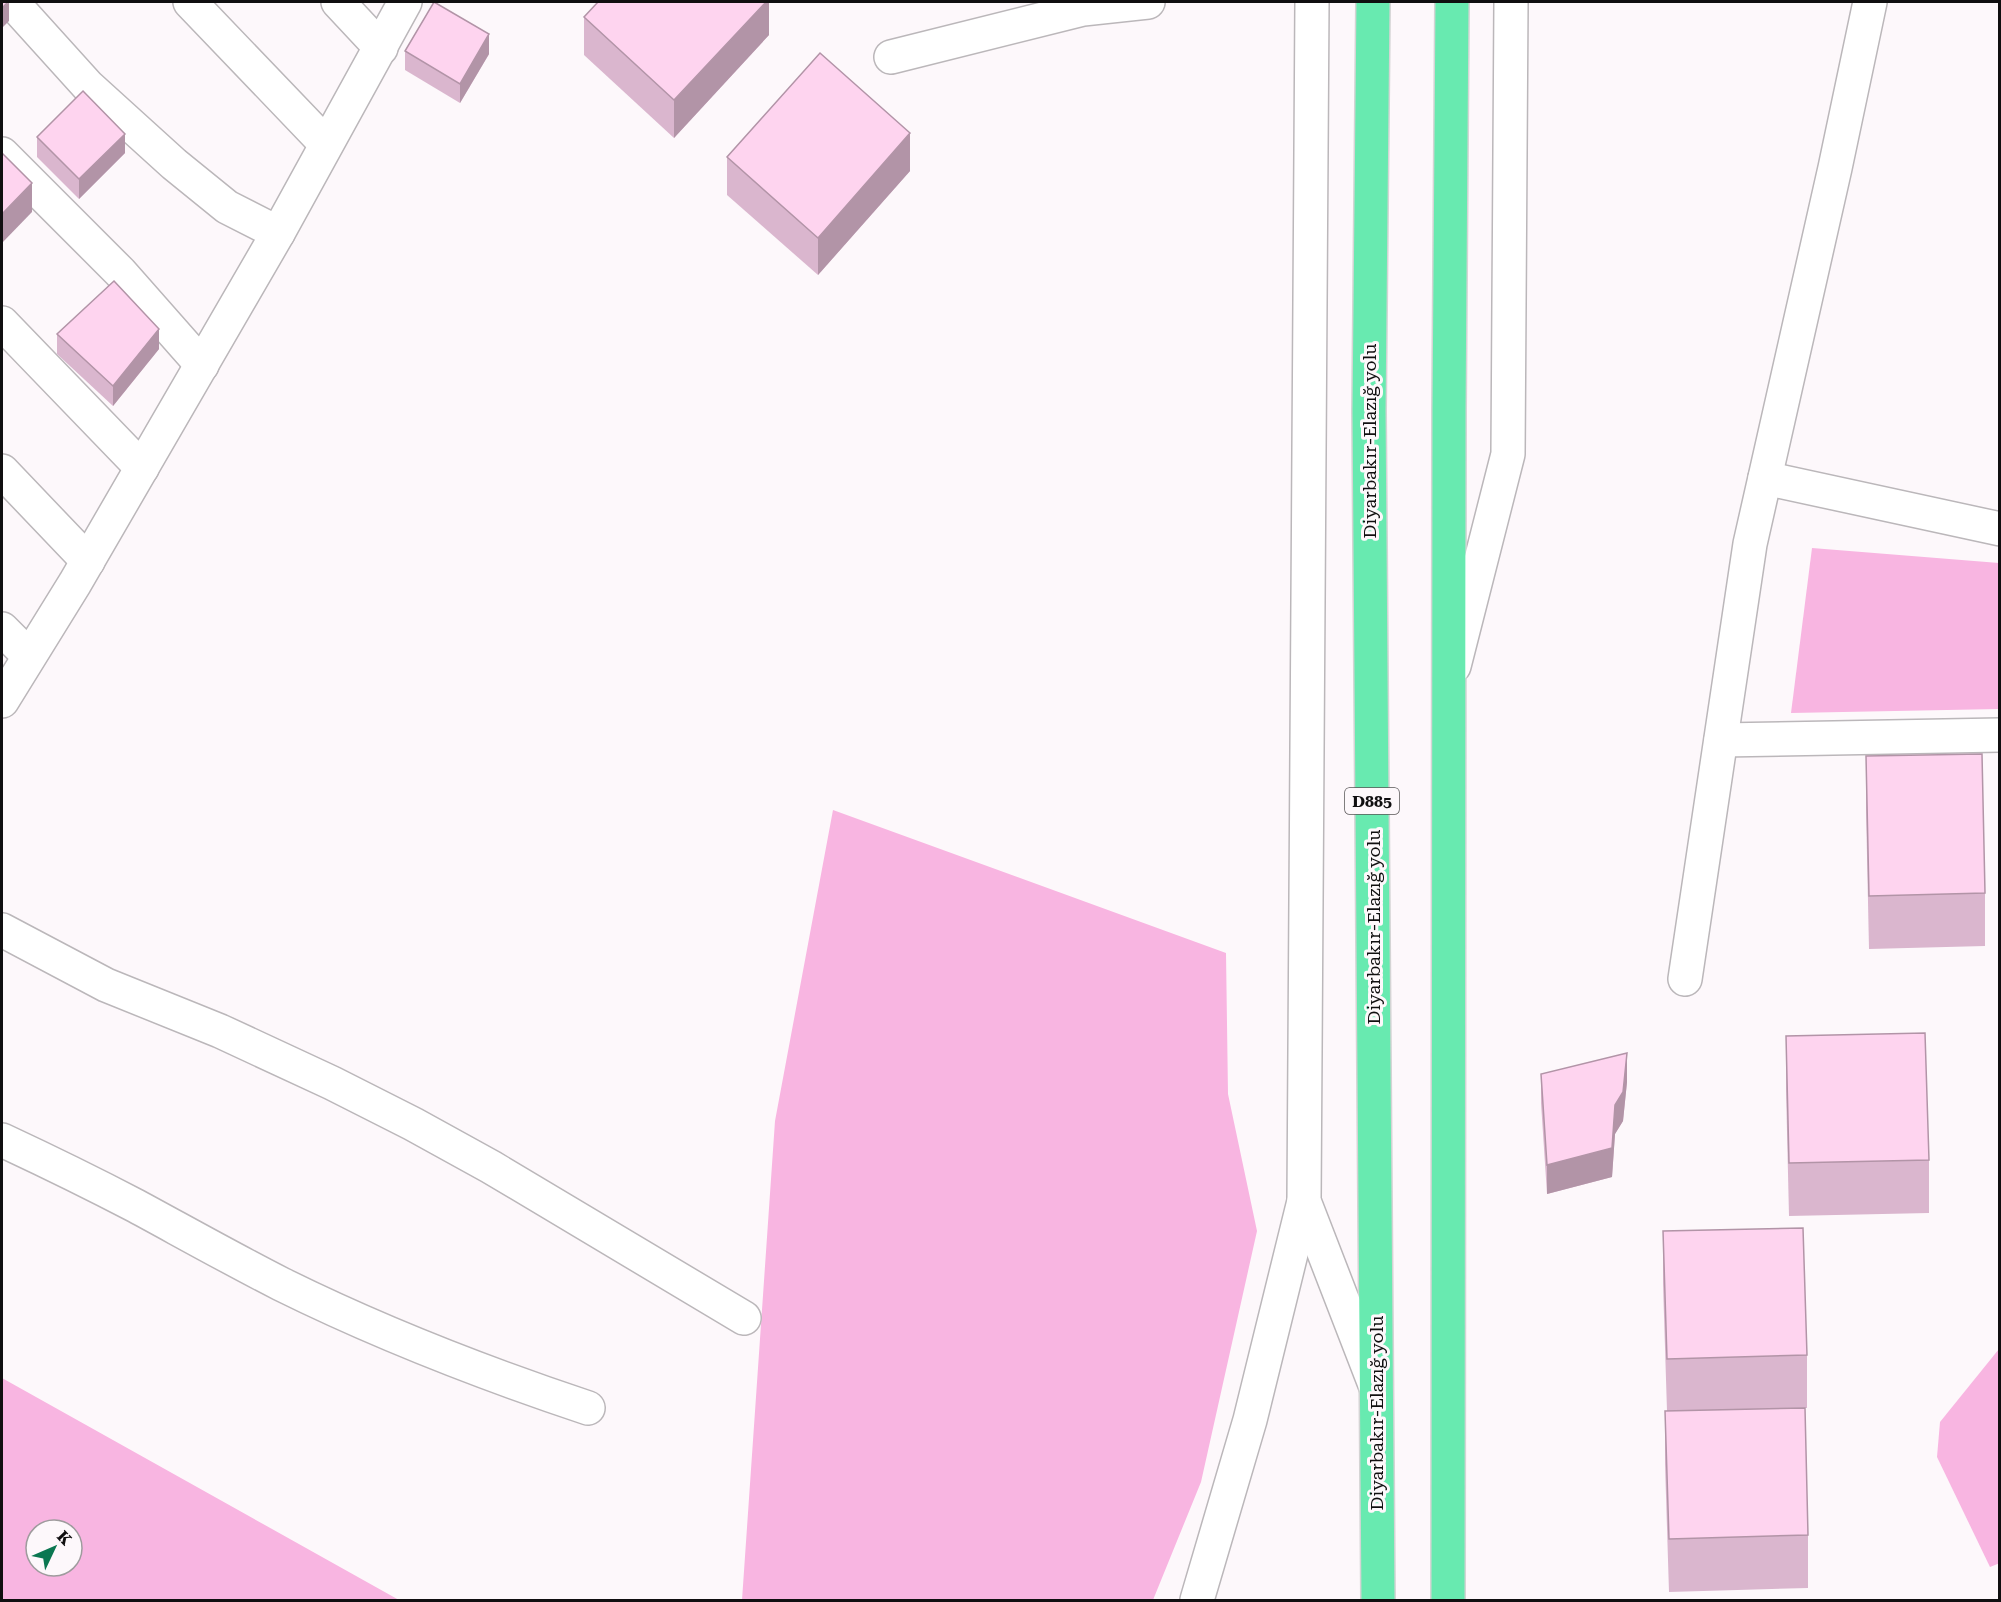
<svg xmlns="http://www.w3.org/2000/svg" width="2001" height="1602" font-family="'Roboto Serif',serif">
<rect width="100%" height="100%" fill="#fdf8fb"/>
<g fill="#f8b5e1" fill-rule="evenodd">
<polygon points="1812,548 1999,563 1999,709 1791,713"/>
<polygon points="833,810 1226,953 1228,1094 1257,1231 1201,1482 1153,1600 742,1600 775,1121"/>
<polygon points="1999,1349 2000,1563 1990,1567 1937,1457 1940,1422"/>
<path d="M2 1378 399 1600H2ZM36 1530H72V1566H36Z"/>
</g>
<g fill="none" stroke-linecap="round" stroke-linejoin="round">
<defs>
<g id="minor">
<polyline points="12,2 88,86 174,164 227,207 278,233"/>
<polyline points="190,2 326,144"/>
<polyline points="338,2 381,48"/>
<polyline points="1312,2 1304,1201 1376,1387"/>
<polyline points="891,57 1083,9 1148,2"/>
<polyline points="2,154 120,272 202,365"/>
<polyline points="2,323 142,468"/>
<polyline points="2,471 88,561"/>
<polyline points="1765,478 2000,529"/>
<polyline points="2,629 29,656"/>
<polyline points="1454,666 1508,454 1511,2"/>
<polyline points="2,701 75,583 278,233 405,2"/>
<polyline points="1721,740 2000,735"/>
<polyline points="2,930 106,985 220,1031 332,1083 413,1124 491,1167 744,1318"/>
<polyline points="1685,979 1750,544 1835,168 1870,2"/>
<path d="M2 1140C47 1161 92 1183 136 1206 184 1232 232 1259 281 1284 380 1333 483 1373 588 1408"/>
<polyline points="1197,1600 1250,1420 1304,1201"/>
</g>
<g id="highway">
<polyline points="1373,2 1369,411 1378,1600"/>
<polyline points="1448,1600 1449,411 1452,2"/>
</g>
</defs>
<use href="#minor" stroke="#bbb7ba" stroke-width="36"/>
<use href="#highway" stroke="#d4d4d4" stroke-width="36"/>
<use href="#minor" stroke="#fff" stroke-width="33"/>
<use href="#highway" stroke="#68eab0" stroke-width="33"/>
</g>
<g fill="#dab6ce">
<polygon points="769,2 769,35 674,138 584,55 584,17"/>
<polygon points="405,51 489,54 460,103 405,70"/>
<polygon points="37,137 125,153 79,199 37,157"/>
<polygon points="727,157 910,171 818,275 727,195"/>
<polygon points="57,334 159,349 113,406 57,354"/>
<polygon points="1866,756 1985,893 1985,946 1869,949 1866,809"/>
<polygon points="1786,1036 1929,1160 1929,1213 1789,1216 1786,1089"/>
<polygon points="1541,1074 1627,1082 1623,1121 1615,1134 1612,1177 1547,1194 1541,1103"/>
<polygon points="1663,1231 1807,1355 1807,1408 1805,1408 1808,1535 1808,1588 1669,1592 1665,1464 1665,1411 1667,1411 1663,1284"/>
</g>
<g fill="#b294a7">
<polygon points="9,2 9,21 2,28 2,8"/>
<polygon points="766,2 769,2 769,35 674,138 674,100"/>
<polygon points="489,34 489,54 460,103 460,84"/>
<polygon points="910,133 910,171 818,275 818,238"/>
<polygon points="125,134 125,153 79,199 79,179"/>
<polygon points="32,183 32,212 2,243 2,214"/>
<polygon points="159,329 159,349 113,406 113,386"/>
<polygon points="1627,1053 1627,1082 1623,1121 1615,1134 1612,1177 1547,1194 1547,1165 1615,1105"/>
</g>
<g fill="#fed4ef" stroke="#b294a7" stroke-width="1.5">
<polygon points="2,2 8,2 2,8"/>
<polygon points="434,2 489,34 460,84 405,51"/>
<polygon points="598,2 766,2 674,100 584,17"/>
<polygon points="820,53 910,133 818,238 727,157"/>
<polygon points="83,91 125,134 79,179 37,137"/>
<polygon points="2,153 32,183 2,214"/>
<polygon points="114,281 159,329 113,386 57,334"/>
<polygon points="1982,754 1985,893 1869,896 1866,756"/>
<polygon points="1925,1033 1929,1160 1789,1163 1786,1036"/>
<polygon points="1627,1053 1623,1092 1615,1105 1612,1148 1547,1165 1541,1074"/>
<polygon points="1803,1228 1807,1355 1667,1359 1663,1231"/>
<polygon points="1805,1408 1808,1535 1669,1539 1665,1411"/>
</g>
<g text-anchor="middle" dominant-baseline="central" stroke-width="6" stroke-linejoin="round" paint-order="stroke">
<rect fill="#fdf8fb" stroke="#575556" stroke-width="1.5" x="1345" y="788" width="54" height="26" rx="4.5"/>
<g font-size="16" font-weight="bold" fill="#100f10">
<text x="1372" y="801">D885</text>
</g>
<g font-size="18" fill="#100f10" stroke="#fdf8fb">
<text transform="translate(1369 441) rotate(-90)">Diyarbakır-Elazığ yolu</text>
<text transform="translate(1373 927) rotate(-90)">Diyarbakır-Elazığ yolu</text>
<text transform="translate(1376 1413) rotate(-90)">Diyarbakır-Elazığ yolu</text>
</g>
</g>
<rect width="2001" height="1602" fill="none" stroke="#100f10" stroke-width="6"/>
<g transform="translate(54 1548) rotate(46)"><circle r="28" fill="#fdf8fb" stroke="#9e9b9d" stroke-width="1.5"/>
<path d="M0-4.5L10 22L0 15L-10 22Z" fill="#0b7751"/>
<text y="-9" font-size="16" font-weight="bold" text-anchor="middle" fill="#100f10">K</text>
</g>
</svg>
